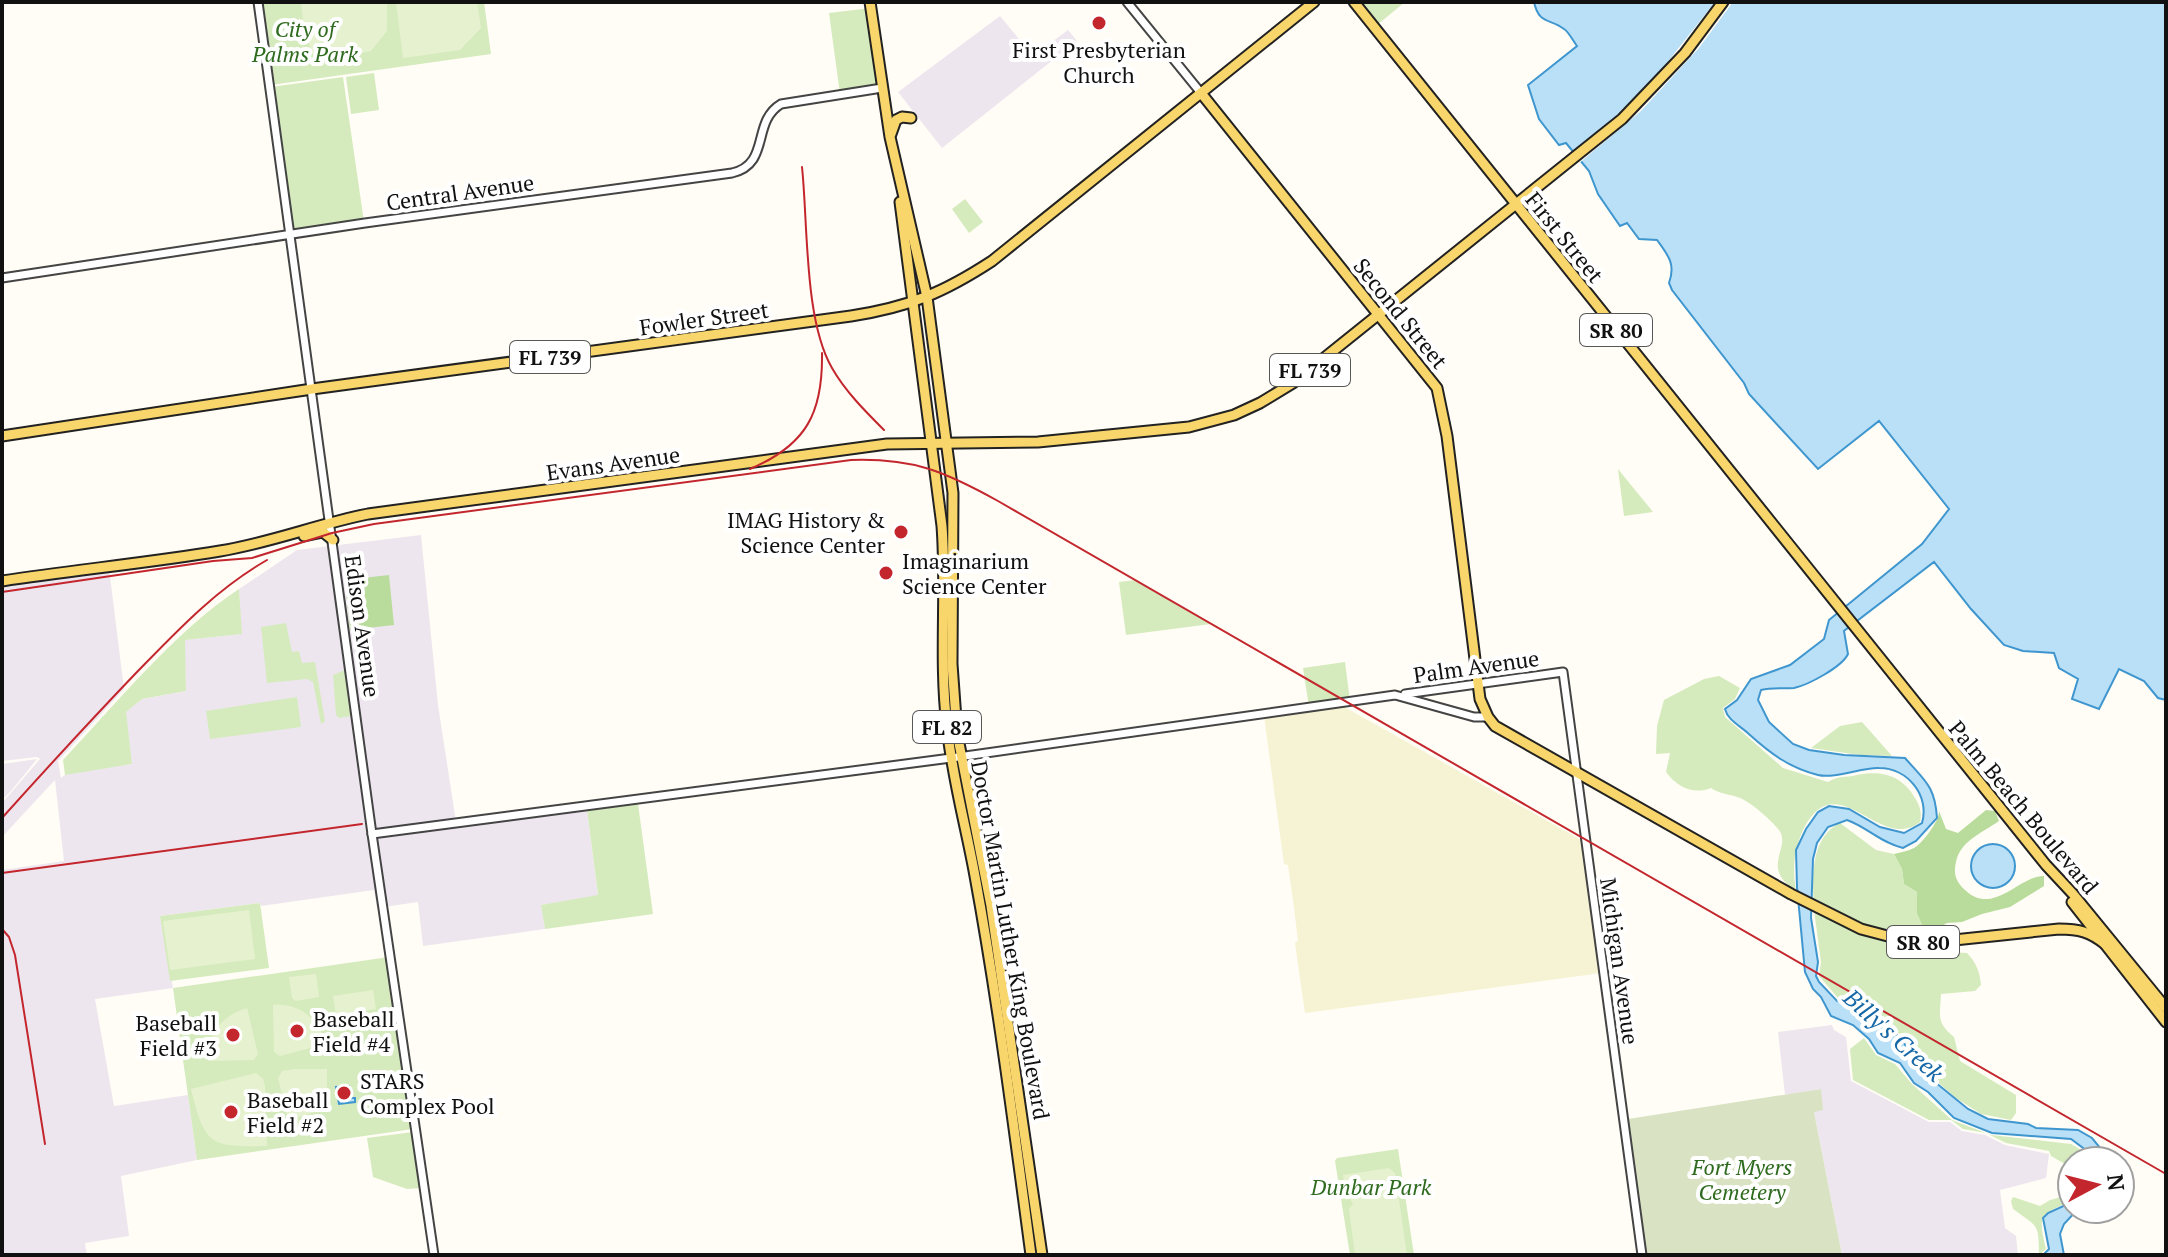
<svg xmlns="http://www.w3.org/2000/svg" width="2168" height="1257" font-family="'PT Serif',serif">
<rect width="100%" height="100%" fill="#fffdf5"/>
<g fill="#eee6ef">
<polygon points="1000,16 1033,56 1068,30 1077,41 942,148 898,92"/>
<polygon points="421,535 438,705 457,828 587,810 598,896 542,905 545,929 423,946 418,902 377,908 374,890 261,906 260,903 160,916 173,988 95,999 114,1106 188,1095 197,1160 121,1176 129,1236 85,1243 87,1255 2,1255 2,870 64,861 55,780 2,837 2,803 40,759 37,757 2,761 2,584 109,568 124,689 58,761 61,778 67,773 132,764 125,712 142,699 186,691 184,640 241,634 239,589 297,550"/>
<polygon points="37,759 11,791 2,800 2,764"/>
<polygon points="1832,1025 1834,1030 1846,1037 1851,1081 1929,1122 1950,1122 1962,1131 1985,1135 2005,1145 2049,1154 2046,1178 2000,1190 2005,1228 2016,1236 2018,1255 1842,1255 1814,1112 1820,1089 1785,1095 1778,1032"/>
</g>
<polygon fill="#f6f3d4" points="1341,705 1583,841 1601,973 1305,1013 1295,943 1298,941 1294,908 1288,865 1284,864 1264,716"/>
<g fill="#d5ebbd">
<polygon points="258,2 484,2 491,54 271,85"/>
<polygon points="1359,2 1405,2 1377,25"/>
<polygon points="871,8 882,88 840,94 829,13"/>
<polygon points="374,73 379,110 351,114 346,77"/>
<polygon points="343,77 364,222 291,234 271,87"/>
<polygon points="965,199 983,222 969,233 952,209"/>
<polygon points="1618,469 1653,512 1624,516"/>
<polygon points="1136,580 1211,624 1126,635 1119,582"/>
<path d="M239 589 242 634 185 640 186 691 142 699 126 712 132 764 65 775 63 760C116 704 175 631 239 589Z"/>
<polygon points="286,623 292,652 299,651 302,663 315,662 325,721 321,724 313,682 307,679 267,683 261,627"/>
<polygon points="1345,662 1350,701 1309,707 1303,668"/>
<polygon points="345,670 351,716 339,718 336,715 333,675"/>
<path d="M1719 676 1740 688 1735 699 1723 708 1725 717 1783 768 1828 782C1840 775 1844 778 1857 775 1881 770 1902 775 1915 798 1920 806 1922 812 1920 822 1879 854 1837 762 1803 830 1794 850 1792 868 1796 891 1759 867 1792 848 1779 830 1771 820 1752 803 1740 798 1730 794 1719 794 1711 788 1693 795 1677 787 1666 772L1670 753 1656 754 1657 726 1664 700 1704 679Z"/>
<polygon points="297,697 301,727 210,739 206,711"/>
<polygon points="1862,722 1892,756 1860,755 1811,748 1840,726"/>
<polygon points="638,804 653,914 545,929 541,905 598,895 587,810"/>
<path d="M1840 823 1876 850 1894 854 1902 869 1904 884 1917 892V914L1924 929V939L1876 931 1814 904C1812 876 1811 837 1840 823Z"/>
<polygon points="260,903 269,968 170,981 160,916"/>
<path d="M1814 910 1923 944 1925 951 1967 953C1976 962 1980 972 1981 985L1975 991 1941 994C1940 1017 1936 1022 1954 1037L1960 1061 2016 1095V1113L2011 1120 1981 1114 1956 1098 1916 1063 1904 1036 1887 1028 1870 1011 1851 1005 1847 1000 1838 998 1819 976 1821 962Z"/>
<polygon points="389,957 413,1129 197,1160 173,988"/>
<polygon points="1864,1038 1876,1055 1895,1064 1912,1084 1952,1120 1991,1135 2071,1144 2085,1152 2089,1161 2072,1161 2072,1168 2051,1156 2049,1151 2006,1143 1986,1133 1963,1129 1951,1120 1929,1120 1853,1080 1850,1049"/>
<polygon points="413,1132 421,1188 407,1189 373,1177 367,1138"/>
<polygon points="1398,1149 1414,1255 1350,1255 1335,1161 1337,1158"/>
<path d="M2072 1194V1200C2041 1216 2037 1212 2046 1249L2039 1255C2039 1222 2037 1227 2013 1209L2011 1201 2013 1197 2040 1206 2050 1200Z"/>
</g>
<g fill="#b9dc9c">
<polygon points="389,575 394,625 350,630 345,580"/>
<path d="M1986 810 1995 811 1999 821C1982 833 1960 841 1956 862 1953 874 1956 882 1965 890 1993 917 2020 875 2044 876V886L2010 907 1982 914 1962 922 1947 923 1937 929H1924L1917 914V892L1904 884 1902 869 1894 854C1901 852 1908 851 1914 848 1922 844 1940 820 1939 811L1946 829 1958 833Z"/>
</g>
<polygon fill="#d9e3c4" points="1821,1089 1823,1110 1814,1112 1842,1255 1647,1255 1628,1119"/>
<g fill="#e6f2cf">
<polygon points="301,2 387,2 387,31 371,51 350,55 313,54 304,30"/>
<polygon points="396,2 477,2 481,28 460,50 403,58"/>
<polygon points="249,910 255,959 170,970 163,921"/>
<polygon points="316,974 319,997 296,1001 292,998 289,977"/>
<polygon points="373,990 376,1009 336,1015 333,996"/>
<path d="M273 1005C299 1003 319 1018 325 1044L280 1056 274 1052Z"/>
<path d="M247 1008 258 1054 254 1060 208 1061C207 1034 221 1016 247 1008Z"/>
<polygon points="295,1069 327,1069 327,1100 318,1111 288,1120 278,1078 282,1071"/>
<path d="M256 1073 263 1079 265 1086 267 1146C210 1147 205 1146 191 1089Z"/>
<polygon points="1389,1168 1395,1173 1407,1255 1355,1255 1349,1209 1353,1204 1346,1193 1343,1175"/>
</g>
<g fill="#b9e0f7" stroke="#3f96cf" stroke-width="2">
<path d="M1534 2H2166V700L2158 698 2144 681 2119 669 2099 709 2072 699 2078 679 2059 668 2054 653 2023 651 2004 645 1971 609 1934 562 1844 631 1848 654C1842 667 1808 685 1794 688 1782 689 1773 687 1761 690L1758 700 1769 722 1793 744 1809 750 1844 755 1905 758C1925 781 1935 786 1937 818L1916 841 1903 848C1881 843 1867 827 1847 820L1828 827 1817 843 1813 859 1811 918 1818 962 1816 976 1819 982 1837 1001 1869 1012 1886 1029 1902 1038 1914 1065 1968 1109 1988 1119 2028 1124 2036 1128 2078 1130 2092 1138 2101 1149 2105 1161H2092L2087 1151 2071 1139 1992 1133 1954 1118 1928 1092 1914 1083 1900 1063 1878 1053 1869 1039 1853 1025 1831 1016 1821 997 1813 989 1805 972 1797 887 1796 850 1806 829 1818 812 1829 806 1849 809 1880 827 1904 833 1922 823C1930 796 1908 768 1879 768 1863 767 1835 779 1818 775 1790 768 1771 754 1750 735 1741 726 1728 721 1725 709L1737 700 1751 679 1790 665 1824 639 1829 620 1922 544 1949 509 1879 421 1818 469 1749 394 1744 383 1672 290 1669 283C1676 264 1668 255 1657 240L1639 239 1627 223 1620 226 1598 194 1589 171 1566 143 1559 145 1539 119 1528 85 1577 46C1573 41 1569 32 1564 29 1550 18 1539 25 1534 2Z"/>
<circle cx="1993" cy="866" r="22"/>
<polygon points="349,1086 351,1098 355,1098 355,1102 339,1104 336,1087"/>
<polygon points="2072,1202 2072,1209 2078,1209 2064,1224 2060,1234 2064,1255 2043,1255 2049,1249 2043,1218 2048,1213"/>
</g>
<polygon fill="#fffdf5" points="1715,2 1733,2 1699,48 1641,111 1578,164 1570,155 1611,121 1658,74"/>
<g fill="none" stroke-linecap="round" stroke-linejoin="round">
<defs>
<g id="minor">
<polyline points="258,2 372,834 434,1255"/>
<polyline points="1127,2 1201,93"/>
<path d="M2 278 365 223 732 173C771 164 751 122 781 104L882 88"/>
<polyline points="1405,694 1563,672 1642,1255"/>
<polyline points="372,834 951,758 1395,695 1474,717 1488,717"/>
</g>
<g id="major">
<polyline points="870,2 890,137 927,297 953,493 952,664 957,733 991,906 1042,1255"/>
<polyline points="1354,2 2046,865 2073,894 2166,1008"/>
<path d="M1201 93 1437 388 1447 436 1480 699 1488 717 1495 726 1791 894 1861 929 1899 939 1935 942 2059 929C2079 929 2090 932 2105 944"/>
<polyline points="891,134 896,120 902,117 911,118"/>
<path d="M900 202 942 526C947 593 939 659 947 726 952 777 966 826 975 876 998 1001 1014 1128 1031 1255"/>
<path d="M2 436 312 389 851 316C909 307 943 293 992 261L1314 2"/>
<polyline points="304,536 323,532 333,540"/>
<path d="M2 581C74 570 148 563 220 551 270 543 318 524 368 514L887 444 1038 442 1189 427 1234 415 1260 403 1293 383 1622 119 1685 53 1723 2"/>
<polyline points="2072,902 2166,1022"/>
</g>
</defs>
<use href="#minor" stroke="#444" stroke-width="11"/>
<use href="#major" stroke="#222" stroke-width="13"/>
<use href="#minor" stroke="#fff" stroke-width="7"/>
<use href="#major" stroke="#f9d66b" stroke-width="9"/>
<g stroke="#c4262e" stroke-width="2">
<path d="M802 167C808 223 804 320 832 368 845 391 865 411 884 430"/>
<path d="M750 469C807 445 823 412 822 353"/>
<path d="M2 592 213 561 252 558 332 533 374 524 851 460C913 458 944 471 998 501L2166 1174"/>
<path d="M2 818C46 769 91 720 136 673 177 631 215 590 267 560"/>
<polyline points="2,873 362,824"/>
<polyline points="2,929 9,937 15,955 45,1144"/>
</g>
</g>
<g fill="#c4262e" stroke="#fff" stroke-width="3">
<circle cx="1099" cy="23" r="8"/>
<circle cx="901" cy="532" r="8"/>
<circle cx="886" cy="573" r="8"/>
<circle cx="297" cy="1031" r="8"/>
<circle cx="233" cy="1035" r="8"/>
<circle cx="344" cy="1093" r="8"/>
<circle cx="231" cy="1112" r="8"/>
</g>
<g text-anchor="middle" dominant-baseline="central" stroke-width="8" stroke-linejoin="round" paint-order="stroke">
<g fill="#fff" stroke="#585858" stroke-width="2">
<rect x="1580" y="314" width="72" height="32" rx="6"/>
<rect x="510" y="341" width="80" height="32" rx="6"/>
<rect x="1270" y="354" width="80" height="32" rx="6"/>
<rect x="913" y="711" width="68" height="32" rx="6"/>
<rect x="1887" y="926" width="72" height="32" rx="6"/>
</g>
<g font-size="20" font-weight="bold" fill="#111">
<text x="1616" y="330">SR 80</text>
<text x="550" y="357">FL 739</text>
<text x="1310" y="370">FL 739</text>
<text x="947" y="727">FL 82</text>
<text x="1923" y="942">SR 80</text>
</g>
<g font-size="22" font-style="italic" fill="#2f6b1f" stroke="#fff">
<text x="305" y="28">City of<tspan x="305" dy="25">Palms Park</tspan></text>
<text x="1742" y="1166">Fort Myers<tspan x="1742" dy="25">Cemetery</tspan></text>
<text x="1371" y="1186">Dunbar Park</text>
</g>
<g font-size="22" fill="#111" stroke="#fff" text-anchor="start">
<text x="1099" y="49" text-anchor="middle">First Presbyterian<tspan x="1099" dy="25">Church</tspan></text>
<text x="885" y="519" text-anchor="end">IMAG History &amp;<tspan x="885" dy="25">Science Center</tspan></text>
<text x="902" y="560">Imaginarium<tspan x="902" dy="25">Science Center</tspan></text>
<text x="313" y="1018">Baseball<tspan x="313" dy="25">Field #4</tspan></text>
<text x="217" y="1022" text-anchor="end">Baseball<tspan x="217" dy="25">Field #3</tspan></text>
<text x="360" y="1080">STARS<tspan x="360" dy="25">Complex Pool</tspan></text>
<text x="247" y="1099">Baseball<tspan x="247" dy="25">Field #2</tspan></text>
</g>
<g font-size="22" fill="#111" stroke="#fff">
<text transform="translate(460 192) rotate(-8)">Central Avenue</text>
<text transform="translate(1565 237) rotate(51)">First Street</text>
<text transform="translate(1401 313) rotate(51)">Second Street</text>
<text transform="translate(704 318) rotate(-8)">Fowler Street</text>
<text transform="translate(613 463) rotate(-8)">Evans Avenue</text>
<text transform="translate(363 626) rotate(82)">Edison Avenue</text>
<text transform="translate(1476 666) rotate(-8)">Palm Avenue</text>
<text transform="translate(2024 807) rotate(50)">Palm Beach Boulevard</text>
<text transform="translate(1011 940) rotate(80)">Doctor Martin Luther King Boulevard</text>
<text transform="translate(1620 961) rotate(82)">Michigan Avenue</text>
</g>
<g font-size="24" font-style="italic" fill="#1768a6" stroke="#fff">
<text transform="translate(1894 1035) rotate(42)">Billy's Creek</text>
</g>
</g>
<rect width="2168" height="1257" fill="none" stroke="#111111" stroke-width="8"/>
<g transform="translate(2096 1185) rotate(83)"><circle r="38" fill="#ffffff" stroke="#a0a0a0" stroke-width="2"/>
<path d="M0-6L14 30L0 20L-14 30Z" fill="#c4262e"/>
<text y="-12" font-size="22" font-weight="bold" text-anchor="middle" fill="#111111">N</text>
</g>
</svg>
